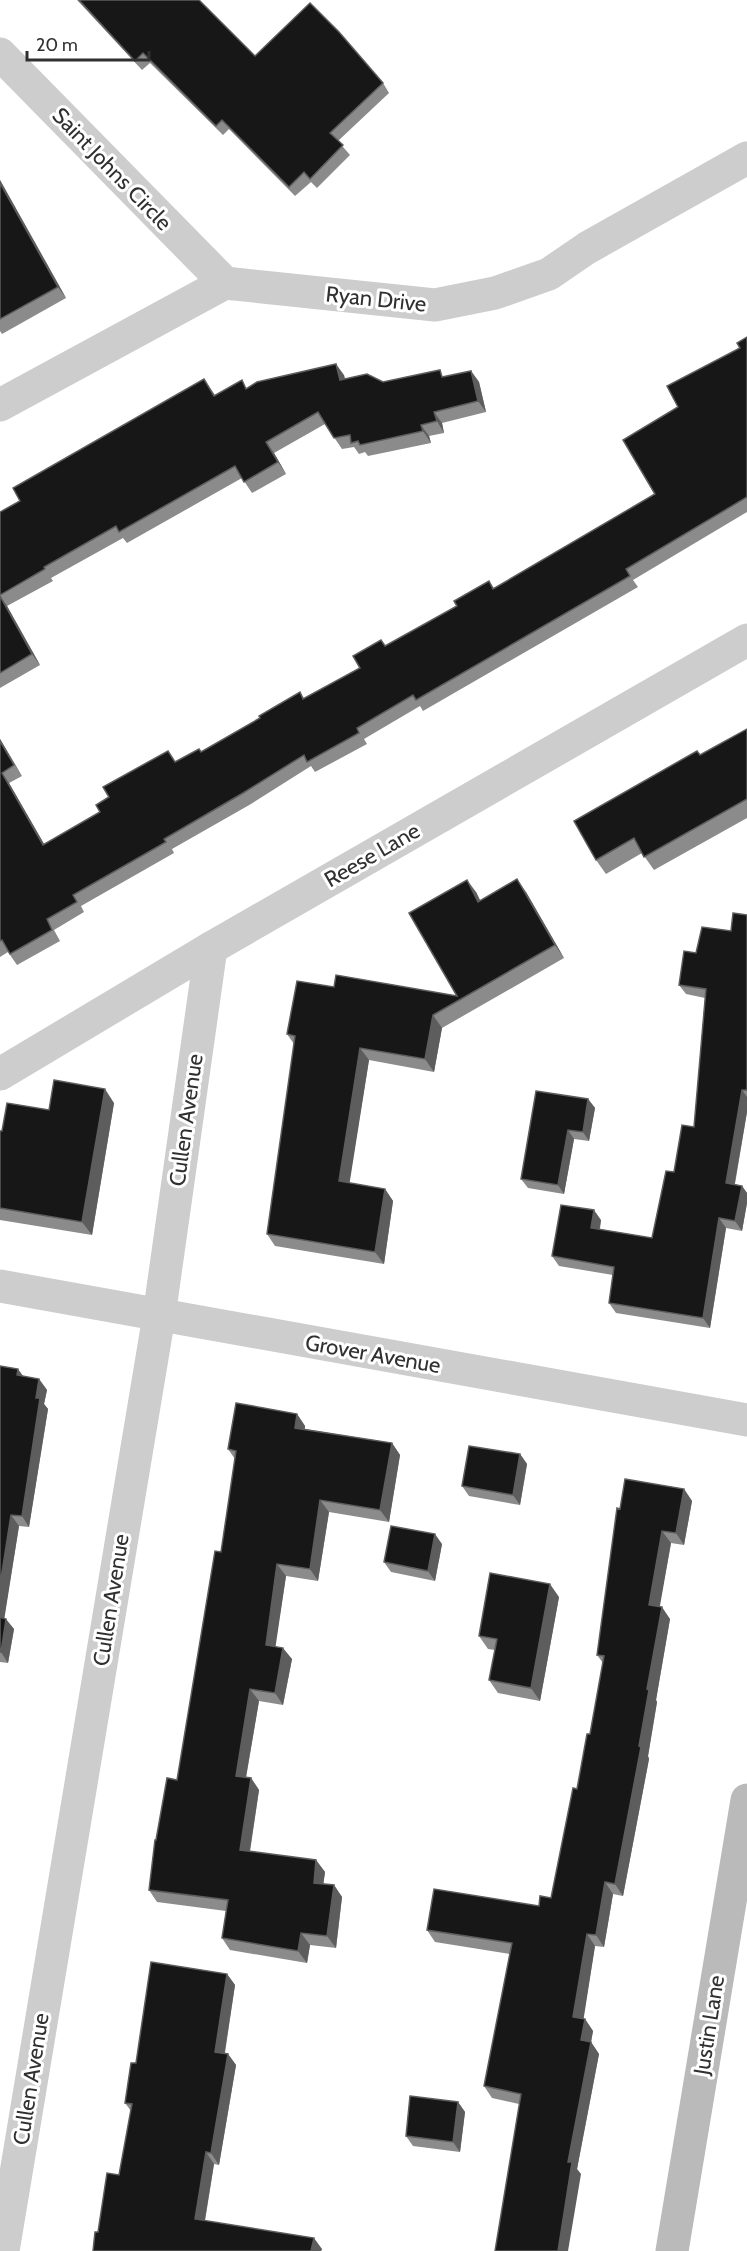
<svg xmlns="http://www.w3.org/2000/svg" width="747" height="2251" font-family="Cabin,sans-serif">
<rect width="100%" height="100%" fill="#fff"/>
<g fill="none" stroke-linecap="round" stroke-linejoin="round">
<g stroke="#cdcdcd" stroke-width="33">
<polyline points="0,54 225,283"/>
<polyline points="0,405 225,283 435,305 495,293 549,274 587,248 747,158"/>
<polyline points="0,1074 211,948 747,640"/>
<polyline points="0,1286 747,1420"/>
<polyline points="3,2251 159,1316 211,948"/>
</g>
<polyline stroke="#bababa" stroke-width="33" points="672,2251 747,1800"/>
</g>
<g fill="#8b8b8b">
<polygon points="77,0 199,0 255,56 383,83 389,93 338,141 350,155 317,188 311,182 295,196 229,129 223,135 150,63 142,70"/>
<polygon points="0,180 66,298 2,334 0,331"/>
<polygon points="747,337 747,512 633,580 638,587 423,711 420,706 364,739 367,744 315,772 311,766 251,804 172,849 174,853 81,906 84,912 54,930 60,941 17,965 8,952 0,957 0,739 22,776 9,783 44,844 100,812 176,762 201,752 260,718 300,692 304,698 360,668 386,646 457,606 489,581 494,588 655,494 678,407 740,348"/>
<polygon points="471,371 479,382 486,412 442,423 444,433 429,436 431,443 368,456 365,452 359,454 354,447 342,449 325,424 274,453 286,474 252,493 242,478 127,543 123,538 51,578 53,581 7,606 40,665 0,688 0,512 20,501 204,379 215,395 247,388 344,375 345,379 383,382 445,377"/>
<polygon points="747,729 747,818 654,870 642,853 606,874 596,860 700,755"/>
<polygon points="476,892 480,901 526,892 564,958 442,1028 434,1072 369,1060 349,1183 385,1189 393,1201 384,1264 275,1246 267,1234 294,1044 287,1034 334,987 457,996"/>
<polygon points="747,915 747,1112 735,1184 742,1186 747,1193 747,1203 742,1231 726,1228 710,1328 616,1313 609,1303 613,1275 559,1266 552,1256 601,1220 600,1229 652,1238 674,1172 694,1127 705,998 686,994 679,985 696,953 731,931"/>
<polygon points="588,1099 595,1108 589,1141 574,1139 564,1194 528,1188 521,1179"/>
<polygon points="114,1103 92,1235 0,1220 0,1131 2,1131 49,1110"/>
<polygon points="0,1366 23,1377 39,1379 47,1390 44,1404 48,1409 29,1527 19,1526 4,1618 14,1629 8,1663 0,1662"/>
<polygon points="297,1414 305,1426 305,1429 392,1443 400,1455 389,1522 329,1512 318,1581 286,1576 275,1646 292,1659 283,1705 259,1701 246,1778 251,1778 259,1790 250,1852 316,1860 325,1872 323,1884 334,1885 342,1897 336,1948 310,1945 307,1963 230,1950 222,1938 226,1911 157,1902 149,1890 156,1840 177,1780 221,1552 235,1459 228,1449"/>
<polygon points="520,1454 527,1464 520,1505 469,1496 462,1486"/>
<polygon points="684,1489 692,1501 684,1545 671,1543 659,1607 670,1619 656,1700 657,1702 648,1756 649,1759 623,1896 613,1894 604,1947 595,1946 583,2019 585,2019 593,2031 591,2042 599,2054 577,2169 581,2174 519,2104 492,2098 484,2086 510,1954 435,1942 427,1930 539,1906 551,1898 590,1734 603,1663 597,1655 620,1509"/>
<polygon points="442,1544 435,1581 391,1572 384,1562"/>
<polygon points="559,1597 540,1701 498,1693 489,1680 495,1650 488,1649 479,1636"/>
<polygon points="227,1974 235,1985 225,2053 228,2054 236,2065 219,2165 214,2164 205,2221 322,2249 321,2251 93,2251 98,2232 119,2175 131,2111 125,2103 136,2063"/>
<polygon points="458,2102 465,2112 460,2152 413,2146 406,2136"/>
</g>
<g fill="#5d5d5d">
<polygon points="0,180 66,298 58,287 0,183"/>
<polygon points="336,364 344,375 347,391 340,380"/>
<polygon points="471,371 479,382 486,412 478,401"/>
<polygon points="434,412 442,423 444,433 437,421"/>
<polygon points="421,425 429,436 431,443 423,431"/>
<polygon points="266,442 274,453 286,474 278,462"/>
<polygon points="0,596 7,606 40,665 32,654"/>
<polygon points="0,739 22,776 0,741"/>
<polygon points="2,773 9,783 51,856 43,845"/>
<polygon points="517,879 526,892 564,958 555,945"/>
<polygon points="467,880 476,892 487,914 478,902"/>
<polygon points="433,1015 442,1028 434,1072 425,1059"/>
<polygon points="360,1048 369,1060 348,1193 339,1181"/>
<polygon points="105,1089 114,1103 92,1235 82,1222"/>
<polygon points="742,1090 747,1097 747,1112 733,1193 726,1183"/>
<polygon points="588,1099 595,1108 589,1141 583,1132"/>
<polygon points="568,1130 574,1139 564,1194 558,1185"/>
<polygon points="742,1186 747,1193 747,1203 742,1231 735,1221"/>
<polygon points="385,1189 393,1201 384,1264 375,1252"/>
<polygon points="594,1210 601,1220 598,1238 591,1228"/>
<polygon points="719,1218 726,1228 710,1328 703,1318"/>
<polygon points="18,1369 26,1380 17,1375"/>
<polygon points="39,1379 47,1390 44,1404 48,1409 29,1527 22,1516 36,1398"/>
<polygon points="297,1414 305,1426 303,1440 295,1428"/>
<polygon points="392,1443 400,1455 389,1522 380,1510"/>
<polygon points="520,1454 527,1464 520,1505 513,1495"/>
<polygon points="684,1489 692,1501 684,1545 676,1533"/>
<polygon points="320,1500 329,1512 318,1581 310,1569"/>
<polygon points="11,1515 19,1526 3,1627 0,1624 0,1585"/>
<polygon points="662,1531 671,1543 658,1617 649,1605"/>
<polygon points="435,1534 442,1544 435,1581 428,1571"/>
<polygon points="277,1564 286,1576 274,1657 266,1645"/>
<polygon points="550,1584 559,1597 540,1701 531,1688"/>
<polygon points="662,1607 670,1619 656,1700 657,1702 648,1756 649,1759 623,1896 615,1884 639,1746 647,1689"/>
<polygon points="6,1619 14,1629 8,1663 1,1652"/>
<polygon points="283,1648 292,1659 283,1705 275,1693"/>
<polygon points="250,1689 259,1701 244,1788 236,1776"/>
<polygon points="251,1778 259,1790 248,1862 240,1850"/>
<polygon points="316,1860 325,1872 322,1895 314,1883"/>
<polygon points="605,1882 613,1894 604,1947 596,1935"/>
<polygon points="334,1885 342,1897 336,1948 327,1936"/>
<polygon points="301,1933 310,1945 307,1963 298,1951"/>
<polygon points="587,1934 595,1946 582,2029 573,2017"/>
<polygon points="227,1974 235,1985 223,2063 215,2052"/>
<polygon points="585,2019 593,2031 591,2042 599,2054 577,2169 581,2174 568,2251 558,2251 581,2040"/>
<polygon points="228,2054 236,2065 219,2165 211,2153"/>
<polygon points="458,2102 465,2112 460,2152 453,2142"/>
<polygon points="206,2152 214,2164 203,2231 195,2219"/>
<polygon points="314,2238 322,2249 321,2251 311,2251"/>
</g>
<g fill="#171717" stroke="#5d5d5d" stroke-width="1.5">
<polygon points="79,0 199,0 255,56 310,3 339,32 383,83 330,133 343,145 310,179 304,172 289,187 222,120 216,126 143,53 135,61"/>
<polygon points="0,183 58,287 0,319"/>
<polygon points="747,337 747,497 626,569 630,576 416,700 413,695 357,728 359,733 307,762 304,755 243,793 164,839 166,842 73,895 77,902 47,919 52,930 10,954 2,940 0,941 0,741 14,765 2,773 43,845 100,812 96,805 109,797 103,787 168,751 175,762 199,749 201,752 260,718 259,716 300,692 303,699 360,668 353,656 381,640 385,646 457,606 454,601 489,581 493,589 655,494 623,440 678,407 667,386 740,348 737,343"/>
<polygon points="336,364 340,380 367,374 383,382 440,370 442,377 471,371 478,401 434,412 437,421 421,425 423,431 360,445 358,441 351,443 350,435 334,438 318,412 266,442 278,462 244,482 235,466 119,532 116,526 44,567 45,569 0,595 0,512 20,501 13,488 204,379 214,396 242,380 246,389 257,382"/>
<polygon points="0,596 32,654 0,673"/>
<polygon points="747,729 747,799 644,857 634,838 596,860 574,821 697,751 700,755"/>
<polygon points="517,879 555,945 433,1015 425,1059 360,1048 339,1181 385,1189 375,1252 267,1234 295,1036 287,1034 297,981 334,987 336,975 457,996 409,913 467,880 478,902"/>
<polygon points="733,913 747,915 747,1090 742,1090 726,1183 742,1186 735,1221 719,1218 703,1318 609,1303 614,1267 552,1256 561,1205 594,1210 591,1228 652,1238 666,1171 674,1172 682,1125 694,1127 706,989 679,985 684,951 696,953 702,927 731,931"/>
<polygon points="54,1080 105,1089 82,1222 0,1208 0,1131 2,1131 7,1103 49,1110"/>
<polygon points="536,1091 588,1099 583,1132 568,1130 558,1185 521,1179"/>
<polygon points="0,1366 18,1369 17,1375 39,1379 36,1398 40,1398 22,1516 11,1515 0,1585"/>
<polygon points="236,1403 297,1414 295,1428 392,1443 380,1510 320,1500 310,1569 277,1564 266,1645 283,1648 275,1693 250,1689 236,1776 251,1778 240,1850 316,1860 314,1883 334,1885 327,1936 301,1933 298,1951 222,1938 228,1900 149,1890 155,1840 156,1840 167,1778 177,1780 215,1551 221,1552 236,1451 228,1449"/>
<polygon points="469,1446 520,1454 513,1495 462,1486"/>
<polygon points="625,1479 684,1489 676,1533 662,1531 649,1605 662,1607 647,1689 649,1690 639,1746 641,1747 615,1884 605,1882 596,1935 587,1934 573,2017 585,2019 581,2040 591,2042 568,2162 572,2162 558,2251 495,2251 521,2094 484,2086 512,1943 427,1930 434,1889 539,1906 540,1896 551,1898 573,1788 577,1789 587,1734 590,1734 604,1656 597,1655 617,1508 620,1509"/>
<polygon points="391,1526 435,1534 428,1571 384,1562"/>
<polygon points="490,1573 550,1584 531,1688 489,1680 497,1639 479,1636"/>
<polygon points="0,1617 6,1619 1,1652 0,1652"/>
<polygon points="151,1962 227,1974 215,2052 228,2054 211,2153 206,2152 195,2219 314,2238 311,2251 93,2251 95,2232 98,2232 107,2173 119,2175 132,2104 125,2103 131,2063 136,2063"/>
<polygon points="410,2096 458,2102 453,2142 406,2136"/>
</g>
<g text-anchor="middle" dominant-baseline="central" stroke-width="6" stroke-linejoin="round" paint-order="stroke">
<g font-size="22" fill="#303030" stroke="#fff">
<text transform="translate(112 169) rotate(46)">Saint Johns Circle</text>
<text transform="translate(376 299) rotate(6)">Ryan Drive</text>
<text transform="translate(372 855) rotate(-30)">Reese Lane</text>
<text transform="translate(186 1120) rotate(-82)">Cullen Avenue</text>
<text transform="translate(373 1354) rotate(10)">Grover Avenue</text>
<text transform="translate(111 1600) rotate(-81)">Cullen Avenue</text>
<text transform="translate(709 2025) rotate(-81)">Justin Lane</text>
<text transform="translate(31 2079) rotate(-81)">Cullen Avenue</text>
</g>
</g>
<path d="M27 51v9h122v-9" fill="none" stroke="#303030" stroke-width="3"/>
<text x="36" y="51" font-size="18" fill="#303030" stroke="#ffffff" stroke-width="4.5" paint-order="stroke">20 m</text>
</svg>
